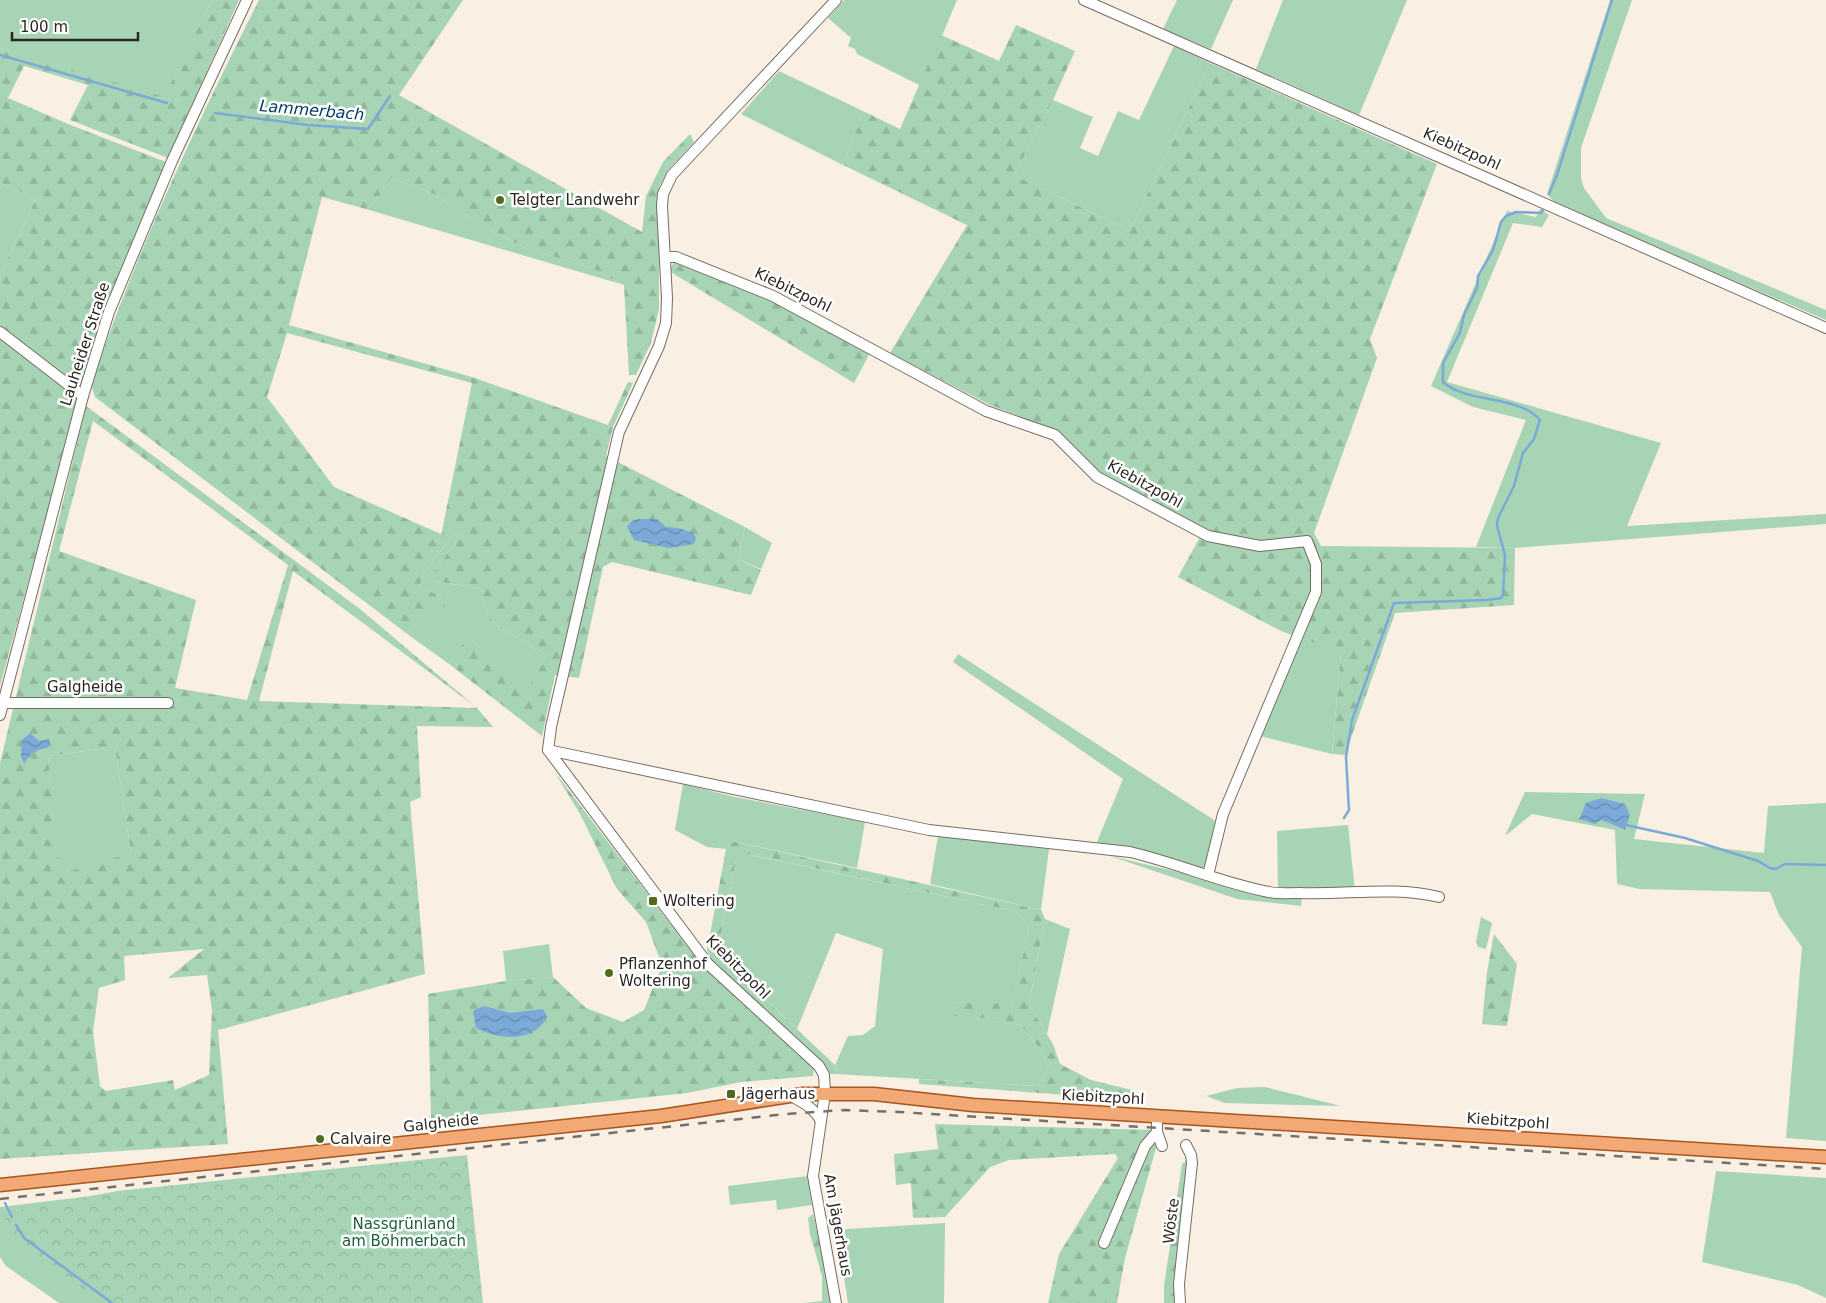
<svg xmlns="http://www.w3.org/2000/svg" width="1826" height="1303" font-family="'DejaVu Sans',sans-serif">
<defs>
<pattern id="forest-firs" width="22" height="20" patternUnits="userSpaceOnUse" patternTransform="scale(1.25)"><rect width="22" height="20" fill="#a7d4b5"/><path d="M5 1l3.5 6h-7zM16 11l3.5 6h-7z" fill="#90b69b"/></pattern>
<pattern id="park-crowns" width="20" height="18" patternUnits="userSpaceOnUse" patternTransform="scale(1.25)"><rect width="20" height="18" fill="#a7d4b5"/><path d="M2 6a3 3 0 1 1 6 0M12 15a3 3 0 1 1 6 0" fill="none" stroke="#90b69b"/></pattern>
<pattern id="water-waves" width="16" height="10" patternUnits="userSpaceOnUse" patternTransform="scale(1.25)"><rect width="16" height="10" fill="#7ba9d8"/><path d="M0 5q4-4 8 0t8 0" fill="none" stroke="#658aaf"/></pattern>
</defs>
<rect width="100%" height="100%" fill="#f9efe3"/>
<g fill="#a7d4b5" fill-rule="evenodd">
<polygon points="0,0 212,0 164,98 0,49"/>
<polygon points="844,0 957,0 921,86 857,54 855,49 848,46 851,38 828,18"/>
<polygon points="1177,0 1233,0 1211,49 1163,29"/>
<polygon points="1283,0 1407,0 1359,115 1256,69"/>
<polygon points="1610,0 1632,0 1581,148 1581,179 1584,188 1606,218 1826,310 1826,320 1555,203 1547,194"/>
<polygon points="1174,46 1210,63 1130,231 1014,175 1053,100 1093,117 1080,148 1098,156 1118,111 1139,120"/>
<polygon points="779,71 863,111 843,165 741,114"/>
<polygon points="391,178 434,194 485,227 523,247 593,269 624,285 366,209 381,194"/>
<polygon points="0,183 36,199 0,275"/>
<polygon points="1540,209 1549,215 1542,227 1513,223 1447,382 1661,443 1627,526 1826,514 1826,524 1515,548 1476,547 1526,420 1473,407 1431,386 1507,211 1536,217"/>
<polygon points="443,526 460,536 435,570 436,581 481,589 490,621 546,655 528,690 469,638 449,664 406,633 444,606 440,596 420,587 423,574 451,538 442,531"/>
<polygon points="745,527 772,543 761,569 738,559"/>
<polygon points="1302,637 1341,652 1332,754 1260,736"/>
<polygon points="958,654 1214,820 1216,832 1207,865 1200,869 1157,854 1097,842 1123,779 953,662"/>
<polygon points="115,747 131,853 59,875 48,756"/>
<polygon points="683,784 735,797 865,822 857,868 732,841 726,849 707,847 675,830"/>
<path d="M1525 792 1645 794 1634 839 1764 853 1768 806 1826 803V1141L1786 1138 1802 947 1779 915 1770 892 1639 889 1617 884 1615 830 1532 814 1505 836ZM1630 815 1624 830 1601 820Z"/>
<polygon points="1348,825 1355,891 1278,890 1277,831"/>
<polygon points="938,836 1049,849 1041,910 930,884"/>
<polygon points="747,854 1018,912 1029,928 1012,1005 955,1002 954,1015 999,1019 1022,1026 1051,1064 1037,1086 836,1074 835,1065 848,1036 863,1035 875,1026 883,949 836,933 797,1029 717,954 736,861"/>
<polygon points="1107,855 1240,887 1302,897 1301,906 1237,899"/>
<polygon points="1481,917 1492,923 1486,949 1478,947 1476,942"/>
<polygon points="1045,919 1070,929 1047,1034 1029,1005"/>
<polygon points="549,944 553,977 506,981 503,951"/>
<polygon points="1265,1087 1341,1106 1225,1103 1206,1096 1237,1088"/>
<polygon points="1716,1171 1826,1178 1826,1298 1798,1285 1702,1262"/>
<polygon points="808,1176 812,1205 777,1210 776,1200 730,1205 728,1186"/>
<polygon points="108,1194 292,1303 59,1303 6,1266 0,1257 0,1207"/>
<polygon points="945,1223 944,1303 848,1303 837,1232 848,1229"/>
</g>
<g fill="url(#forest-firs)" fill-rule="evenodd">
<polygon points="212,0 239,0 168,158 70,120 88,85 24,66 8,98 68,124 166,162 104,310 80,390 0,329 0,275 36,199 0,183 0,49 164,97"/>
<path d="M259 0H463L399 95 642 232 646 196 663 162 690 134 694 142 668 170 659 187V309L651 343 636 375H629L624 285 593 269 523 247 485 227 434 194 391 178 381 194 366 209 322 197 289 325 472 377 608 425 628 382 633 383 613 427 606 456 745 527 738 559 761 570 751 595 612 562 603 567 579 678 555 675 542 736 449 664 468 637 528 689 546 655 490 621 481 589 436 581 432 578 435 570 460 536 443 526 472 383 287 333 267 397 334 487 441 534 442 531 451 538 423 574 420 587 440 596 445 606 406 633 95 397 91 385C136 252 196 125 259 0Z"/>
<polygon points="1016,25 1075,51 1053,100 1014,175 1130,231 1210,63 1437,164 1370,339 1377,358 1314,533 1321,546 1515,548 1514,605 1395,613 1345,755 1332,754 1341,652 1281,631 1178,577 1205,528 1102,474 1059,431 990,405 890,353 967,225 843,165 863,111 900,129 941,35 999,61"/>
<polygon points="674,262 775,303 870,353 854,383 669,271"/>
<polygon points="0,339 79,395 0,686"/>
<path d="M86 406 360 609 477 708 493 727 417 726 421 797 410 802 425 974 218 1030 228 1144 0 1159V763ZM93 421 288 565 247 700 175 688 196 600 59 551ZM293 571 476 707 475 708 259 701ZM115 747 131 853 60 874 48 756ZM204 949 168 978 207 975 212 1010 209 1075 175 1090 173 1080 106 1091 100 1086 93 1032 99 988 125 980 124 956Z"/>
<polygon points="554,771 703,967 814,1069 813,1076 741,1082 687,1093 431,1120 428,994 506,981 553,977 586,1008 623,1022 644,1010 662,965 646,922 617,889 580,814"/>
<polygon points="732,841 1041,910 1045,919 1029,1005 1053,1044 1060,1064 1091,1080 1132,1090 1134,1100 919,1084 919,1079 1037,1086 1051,1064 1022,1026 999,1019 953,1016 954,1002 1012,1004 1029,928 1018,912 748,854 736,861 717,954 835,1065 836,1074 829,1074 826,1066 713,961 707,951 726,849"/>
<polygon points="1494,934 1517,964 1507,1026 1482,1024 1487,972"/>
<polygon points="935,1124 1153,1130 1156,1148 1125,1258 1117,1303 1048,1303 1059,1254 1118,1158 1115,1154 1009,1160 990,1167 945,1217 913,1218 911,1183 896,1185 894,1154 938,1149"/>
<polygon points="1188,1160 1177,1303 1164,1303 1164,1286 1182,1164"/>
<polygon points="813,1214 826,1269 830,1303 804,1303 822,1301 822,1276 810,1234 808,1218"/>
</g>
<polygon fill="url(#park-crowns)" points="467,1155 483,1303 103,1303 22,1243 11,1231 3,1213 117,1191"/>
<g fill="url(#water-waves)">
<polygon points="637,519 657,519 666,527 679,528 693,533 696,538 694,544 668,548 634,540 627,526 632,521"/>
<path d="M30 733 39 741 49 739 50 744 47 748C34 751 32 752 24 764L21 756 22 740Z"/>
<polygon points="1601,798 1625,804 1630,815 1625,830 1601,820 1595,824 1579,819 1586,803"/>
<path d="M484 1006 510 1013 543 1009 547 1017C534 1043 499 1040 476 1028L473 1011Z"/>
</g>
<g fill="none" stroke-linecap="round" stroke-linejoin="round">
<g stroke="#7ba9d8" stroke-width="2.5">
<polyline points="0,55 167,103"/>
<polyline points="215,113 308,125 368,129 390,96"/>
<polyline points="1549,194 1557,175 1612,0"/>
<path d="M1344 818 1349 810 1346 757 1352 720 1394 603 1488 600 1501 598 1503 595 1505 555 1497 526 1498 518 1514 486 1523 453 1534 439 1540 420C1517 394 1467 404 1443 382V363L1460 333 1464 315 1477 288 1478 276 1493 250 1501 222 1506 216 1516 212 1541 213 1544 208"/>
<polyline points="1626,825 1685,838 1758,861 1770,868 1776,869 1785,864 1826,865"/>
<polyline points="5,1203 12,1217"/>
<polyline points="16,1225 24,1238 112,1303"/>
</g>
<defs>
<g id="minor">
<polyline points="836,0 672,175 663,194 662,206 667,298 666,323 659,346 619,432 551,727 548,750 708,964 819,1066 824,1075 825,1093 813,1176 836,1303"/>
<polyline points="1084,0 1826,328"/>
<polyline points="665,257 676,257 773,296 986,411 1055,435 1097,477 1208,536 1260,546 1307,541 1316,564 1316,592 1223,814 1208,875"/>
<polyline points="0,332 83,396"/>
<polyline points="3,703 168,703"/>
<polyline points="0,715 83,396 109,312 172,161 247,0"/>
<path d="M548 750 929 830 1130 852C1177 863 1222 883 1269 892 1278 894 1289 893 1299 893 1346 895 1393 886 1439 897"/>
<path d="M791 1096C804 1103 814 1108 821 1121"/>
<polyline points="1157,1116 1157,1132 1162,1146"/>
<polyline points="1104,1243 1145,1146 1157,1132"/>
<polyline points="1180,1303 1179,1284 1192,1163 1191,1155 1186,1145"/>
</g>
<polyline id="major" points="0,1185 661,1116 803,1094 874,1094 973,1105 1826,1157"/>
</defs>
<use href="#minor" stroke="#766d62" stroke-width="12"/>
<use href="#major" stroke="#a6561e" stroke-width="15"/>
<use href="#minor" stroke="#fff" stroke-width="10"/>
<use href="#major" stroke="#f2a976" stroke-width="12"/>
<polyline stroke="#767069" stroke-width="2.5" stroke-dasharray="9 9" stroke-linecap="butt" points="0,1199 786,1114 844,1110 899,1112 1826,1169"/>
</g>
<g fill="#536a1a" stroke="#fff" stroke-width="2">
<circle cx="500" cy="200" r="5"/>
<rect x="648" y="896" width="10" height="10" rx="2.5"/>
<circle cx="609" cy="973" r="5"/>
<rect x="726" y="1089" width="10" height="10" rx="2.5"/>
<circle cx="320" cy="1139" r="5"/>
</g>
<g text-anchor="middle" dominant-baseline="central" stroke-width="5" stroke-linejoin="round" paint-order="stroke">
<g font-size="15" fill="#2b2723" stroke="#fff">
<text transform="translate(1462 149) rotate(24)">Kiebitzpohl</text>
<text transform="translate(793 290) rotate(26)">Kiebitzpohl</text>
<text transform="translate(85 344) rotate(-72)">Lauheider Straße</text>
<text transform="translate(1145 484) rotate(29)">Kiebitzpohl</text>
<text x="85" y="687">Galgheide</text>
<text transform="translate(738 967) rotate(45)">Kiebitzpohl</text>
<text transform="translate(1103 1097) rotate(3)">Kiebitzpohl</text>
<text transform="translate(1508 1121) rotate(4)">Kiebitzpohl</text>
<text transform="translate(441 1123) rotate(-6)">Galgheide</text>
<text transform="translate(1171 1221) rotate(-83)">Wöste</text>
<text transform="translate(838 1225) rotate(80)">Am Jägerhaus</text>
</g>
<g font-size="15" fill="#2b2723" stroke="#fff" text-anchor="start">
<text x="510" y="200">Telgter Landwehr</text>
<text x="663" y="901">Woltering</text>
<text x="619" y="964">Pflanzenhof<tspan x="619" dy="17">Woltering</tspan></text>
<text x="741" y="1094">Jägerhaus</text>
<text x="330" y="1139">Calvaire</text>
</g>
<g font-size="15" fill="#1c5f39" stroke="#fff">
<text x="404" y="1224">Nassgrünland<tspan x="404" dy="17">am Böhmerbach</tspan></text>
</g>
<g font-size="16" font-style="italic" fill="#043a66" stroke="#fff">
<text transform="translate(312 110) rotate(5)">Lammerbach</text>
</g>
</g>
<path d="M12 32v8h126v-8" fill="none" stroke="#2b2723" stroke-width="2.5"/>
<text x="20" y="32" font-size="15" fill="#2b2723" stroke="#ffffff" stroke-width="4" paint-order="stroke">100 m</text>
</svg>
